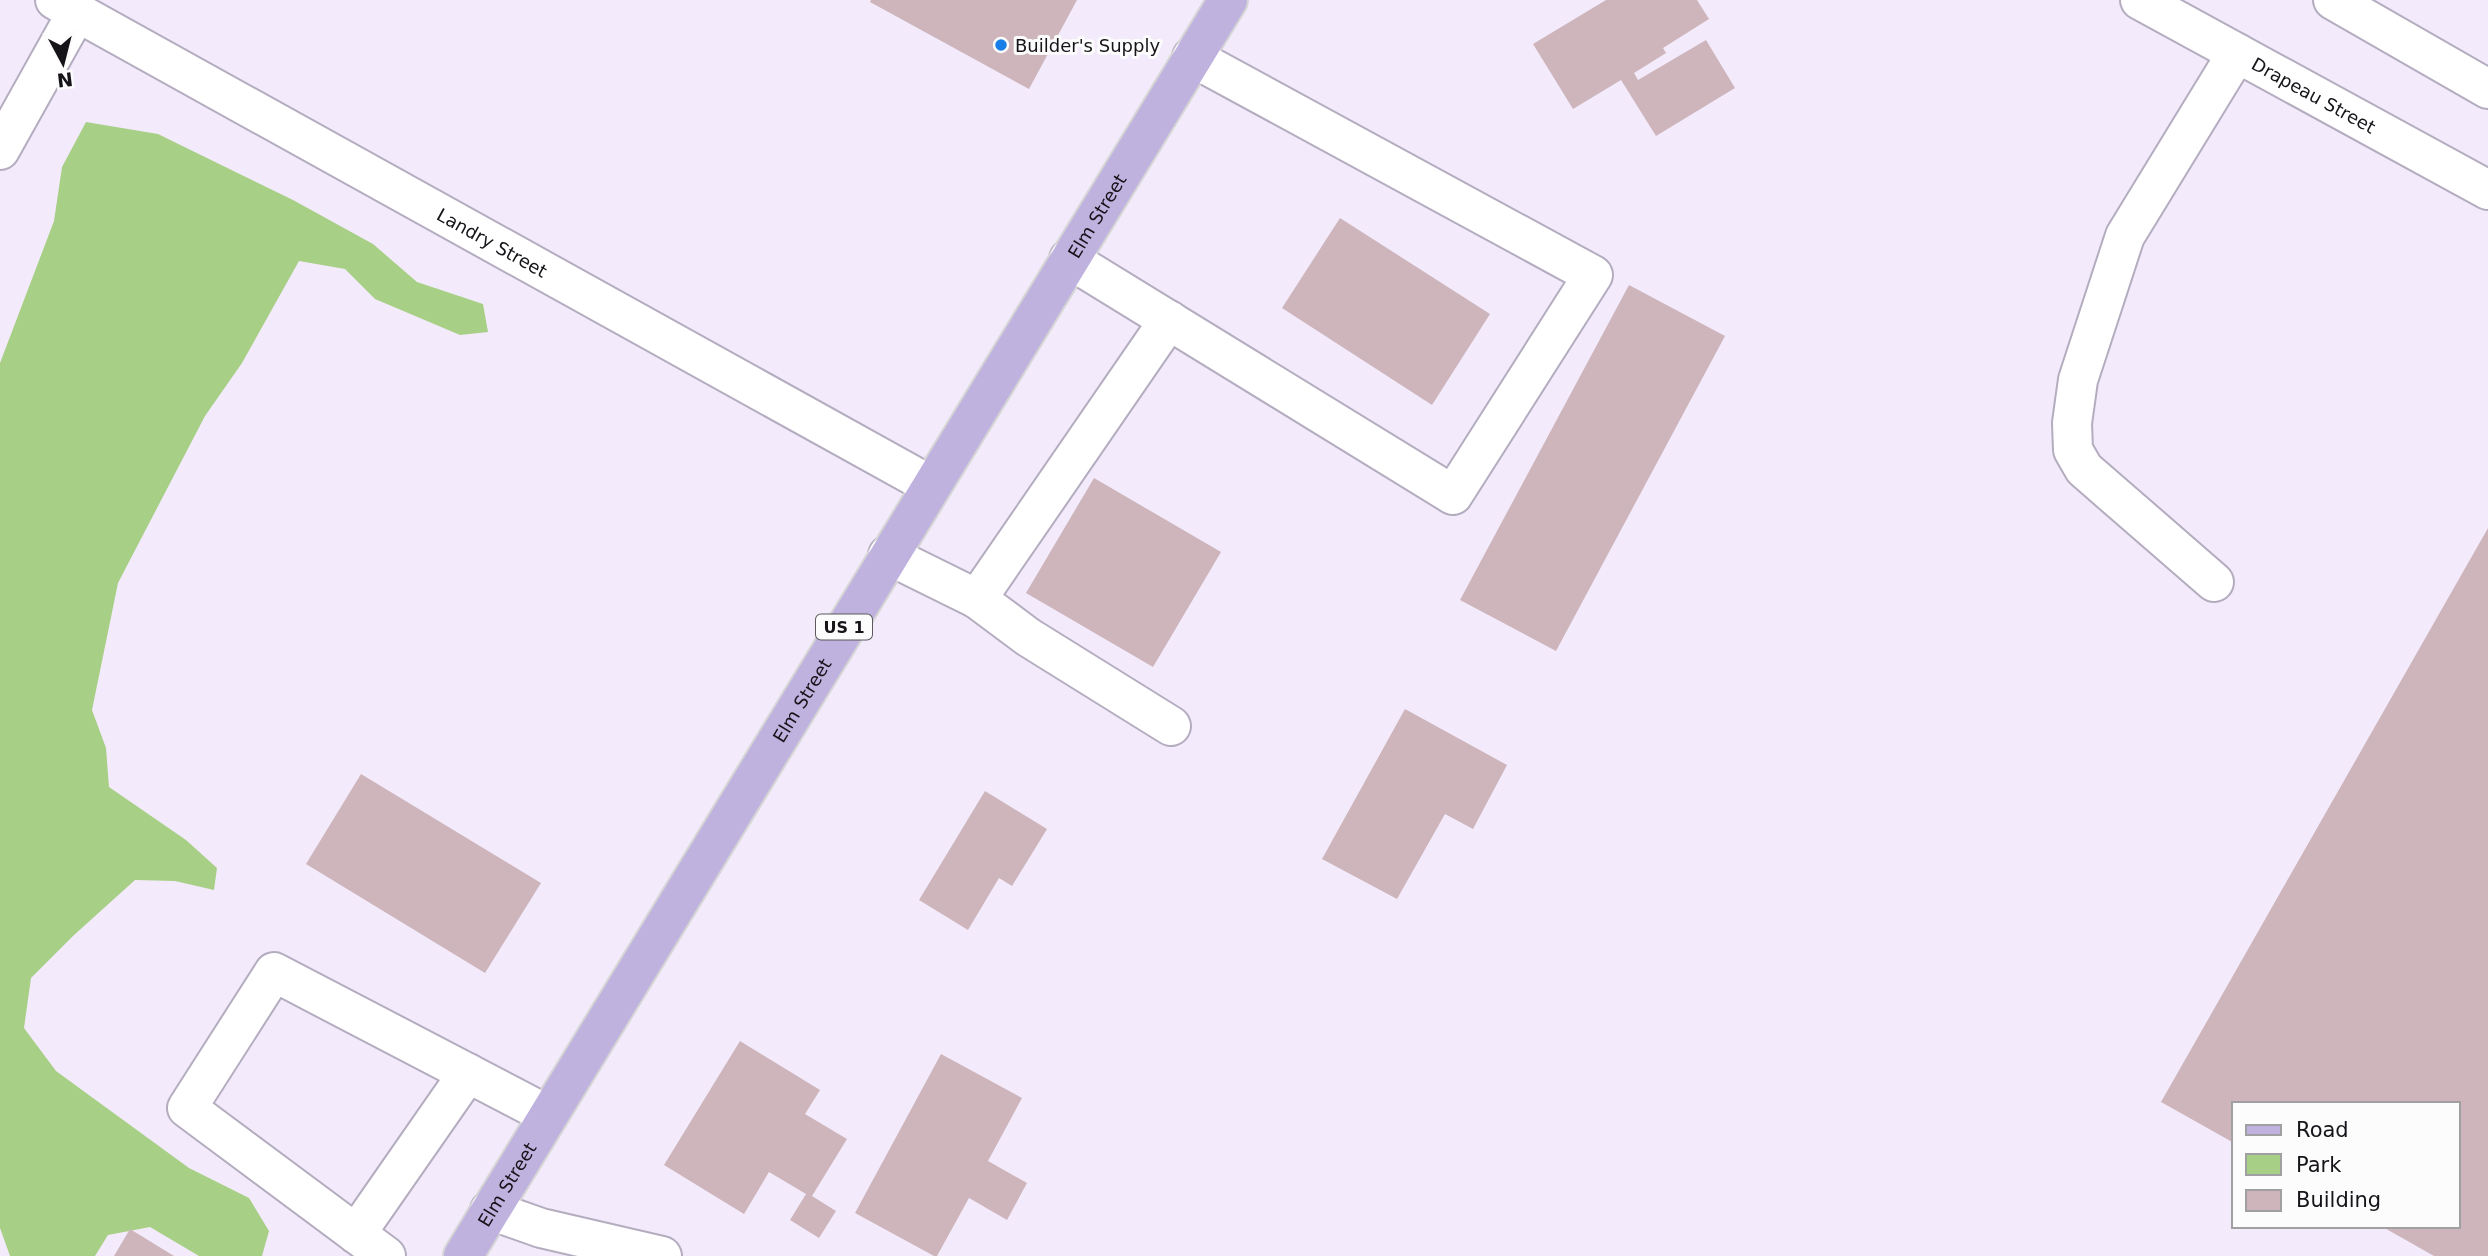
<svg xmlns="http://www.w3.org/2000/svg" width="2488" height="1256" font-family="'DejaVu Sans',sans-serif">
<rect width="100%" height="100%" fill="#f3ebfc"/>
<polygon fill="#a8cf86" points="86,122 158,134 293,200 373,244 417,282 483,304 488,332 460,335 375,299 345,269 299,261 242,363 205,416 118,583 92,710 106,748 109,787 186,840 217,868 214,890 175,881 135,880 73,936 31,978 24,1028 56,1071 189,1168 249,1198 269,1231 262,1256 199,1256 150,1227 108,1235 95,1256 10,1256 0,1228 0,363 54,221 62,167"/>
<g fill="#cdb5bb">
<polygon points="871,0 1077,0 1029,89 870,2"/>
<polygon points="1606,0 1697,0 1709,19 1663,48 1666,53 1634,73 1638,80 1706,40 1735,88 1656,136 1621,80 1573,109 1533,44"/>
<polygon points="1340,218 1490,314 1432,405 1282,308"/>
<polygon points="1629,285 1725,336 1556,651 1460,600"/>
<polygon points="1094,478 1221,552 1153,667 1026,593"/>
<polygon points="2488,528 2488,1256 2434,1256 2381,1226 2458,1226 2458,1104 2234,1104 2234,1143 2161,1102"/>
<polygon points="1405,709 1507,765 1473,829 1445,814 1397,899 1322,859"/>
<polygon points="361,774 541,883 485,973 306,864"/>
<polygon points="985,791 1047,829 1012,886 999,878 968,930 919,900"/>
<polygon points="740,1041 820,1090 805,1114 847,1139 812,1196 836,1211 819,1238 790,1220 806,1194 769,1172 744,1214 664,1165"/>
<polygon points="941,1054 1022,1098 988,1161 1027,1183 1007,1220 969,1198 937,1256 934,1256 855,1213"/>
<polygon points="130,1229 174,1256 114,1256"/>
</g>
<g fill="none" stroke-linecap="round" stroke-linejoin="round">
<defs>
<g id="minor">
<path id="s1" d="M55 0 930 485"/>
<path id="s2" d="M2140 0 2488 190"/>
<polyline points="2333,0 2488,89"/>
<polyline points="0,150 77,12"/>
<polyline points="1069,259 1453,495 1593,275 1192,57"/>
<polyline points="888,555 977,599 1169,320"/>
<polyline points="2214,582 2084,469 2073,450 2072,423 2078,380 2125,236 2237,53"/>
<polyline points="977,599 1028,637 1171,726"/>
<polyline points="490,1210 541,1228 662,1256"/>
<polyline points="356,1234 468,1073"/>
<polyline points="386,1256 187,1108 274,972 548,1115"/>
</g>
<g id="major">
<path id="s3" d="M463 1256 1228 0"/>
</g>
</defs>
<use href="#minor" stroke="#b4acbf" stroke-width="42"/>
<use href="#major" stroke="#d5d5d6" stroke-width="42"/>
<use href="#minor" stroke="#fff" stroke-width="38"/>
<use href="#major" stroke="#c0b2df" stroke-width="38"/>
</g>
<circle fill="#197ee7" stroke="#fcfcfc" stroke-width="2.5" cx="1001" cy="45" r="7"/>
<g text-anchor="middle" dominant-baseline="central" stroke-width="6" stroke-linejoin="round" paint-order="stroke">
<rect fill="#fcfcfc" stroke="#5b595d" stroke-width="2" x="816" y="614.5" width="56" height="25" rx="5"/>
<g font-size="16" font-weight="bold" fill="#161319">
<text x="844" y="627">US 1</text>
</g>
<g font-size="18" fill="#161319" stroke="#fcfcfc" text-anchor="start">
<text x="1015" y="45">Builder's Supply</text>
</g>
<g font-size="18" fill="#161319" stroke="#fcfcfc">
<text stroke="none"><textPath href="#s2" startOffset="198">Drapeau Street</textPath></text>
<text stroke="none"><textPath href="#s3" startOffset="1218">Elm Street</textPath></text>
<text stroke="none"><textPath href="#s1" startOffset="500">Landry Street</textPath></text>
<text stroke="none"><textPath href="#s3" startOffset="651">Elm Street</textPath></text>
<text stroke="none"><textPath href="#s3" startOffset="84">Elm Street</textPath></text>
</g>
</g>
<rect x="2232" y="1102" width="228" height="126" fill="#fcfcfc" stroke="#a09fa1" stroke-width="2"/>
<rect x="2246" y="1125" width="35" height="10" fill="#c0b2df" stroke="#a09fa1" stroke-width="2"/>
<text x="2296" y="1137" font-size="21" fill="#161319">Road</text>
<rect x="2246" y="1154" width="35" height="21" fill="#a8cf86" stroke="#a09fa1" stroke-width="2"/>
<text x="2296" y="1172" font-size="21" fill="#161319">Park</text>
<rect x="2246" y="1190" width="35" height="21" fill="#cdb5bb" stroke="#a09fa1" stroke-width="2"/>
<text x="2296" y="1207" font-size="21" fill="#161319">Building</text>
<g transform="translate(63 63) rotate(173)" stroke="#fcfcfc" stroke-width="5" paint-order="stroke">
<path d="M0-5L12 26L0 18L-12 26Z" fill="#161319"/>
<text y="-10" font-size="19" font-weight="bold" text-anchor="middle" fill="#161319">N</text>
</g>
</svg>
